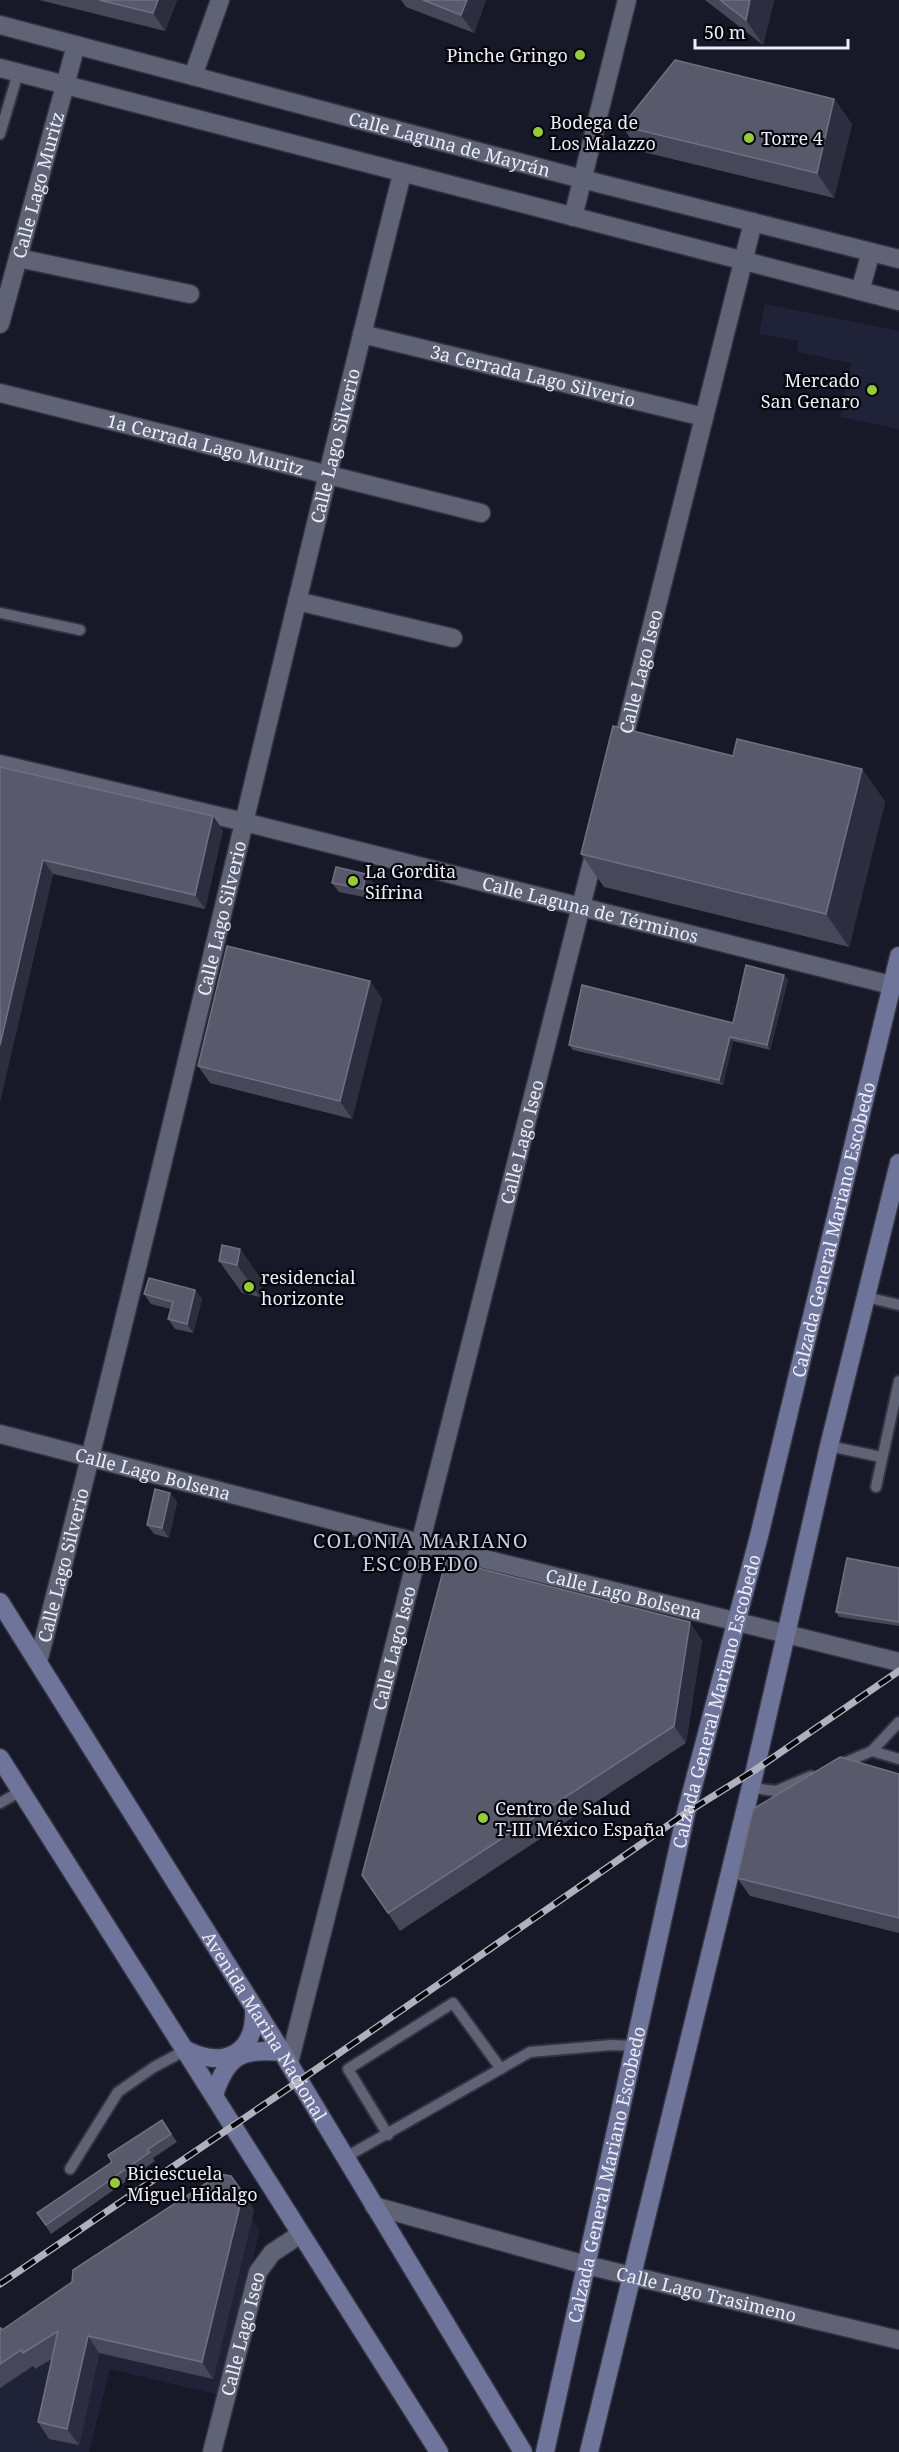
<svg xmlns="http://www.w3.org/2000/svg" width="899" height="2452" font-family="'Noto Serif',serif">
<rect width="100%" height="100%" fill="#171929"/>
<g fill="#202238">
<polygon points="765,304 899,331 899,429 840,417 851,363 797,352 798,341 759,334"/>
<polygon points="236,2196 260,2230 219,2395 110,2369 89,2452 0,2452 0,2350"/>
</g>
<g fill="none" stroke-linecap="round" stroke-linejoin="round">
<defs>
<g id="service">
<polyline points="0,134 18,73"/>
<polyline points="0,613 80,630"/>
<polyline points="866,1297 899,1305"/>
<polyline points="829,1446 881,1457"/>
<polyline points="876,1487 899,1381"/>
<polyline points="872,1751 899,1759"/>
<polyline points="839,1765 872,1751 899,1722"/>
<polyline points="751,1788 776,1791 811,1776"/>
<polyline points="0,1803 21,1791"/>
<polyline points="388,2135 348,2069 453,2003 501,2069"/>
<polyline points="346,2157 530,2052 612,2045 634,2046"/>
<polyline points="70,2169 118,2092 154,2067 186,2050"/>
</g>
<g id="minor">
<polyline points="193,76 220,0"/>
<polyline points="573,217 627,0"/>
<polyline points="18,258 190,294"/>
<path id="s1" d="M0 324 76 45"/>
<path id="s2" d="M362 334 704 417"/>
<path id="s3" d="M0 393 481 513"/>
<polyline points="297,601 453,638"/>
<path id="s4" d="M620 753 753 222"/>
<path id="s5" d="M38 1662C166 1168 277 669 402 174"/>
<path id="s6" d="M289 2063 597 843"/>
<path id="s7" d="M374 2206 586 2265 899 2340"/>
<path id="s8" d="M212 2452 258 2272 272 2253 299 2235"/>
</g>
<g id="tertiary">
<path id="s9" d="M0 25 582 179 899 259"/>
<polyline points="0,68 899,301"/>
<polyline points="860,291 871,252"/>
<path id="s10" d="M0 764 244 822 899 987"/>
<path id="s11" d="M0 1434 420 1543 899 1662"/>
</g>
<g id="secondary">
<path id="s12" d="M0 1602 282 2052 523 2452"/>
<path d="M0 1758C147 1989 291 2222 439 2452"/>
<path d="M186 2050C224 2069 256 2054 254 2009"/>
<path d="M214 2095C227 2055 242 2048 282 2052"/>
<path id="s13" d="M545 2452 686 1813 759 1536 899 956"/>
<polyline points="589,2452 755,1770 829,1446 899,1163"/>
</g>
</defs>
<use href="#service" stroke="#32333f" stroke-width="14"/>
<use href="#minor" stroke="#32333f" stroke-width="21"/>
<use href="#tertiary" stroke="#32333f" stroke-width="21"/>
<use href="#secondary" stroke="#32333f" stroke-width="21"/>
<use href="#service" stroke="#606376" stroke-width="10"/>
<use href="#minor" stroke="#606376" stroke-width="18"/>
<use href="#tertiary" stroke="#606376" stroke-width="18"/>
<use href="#secondary" stroke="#6f749b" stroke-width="18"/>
<defs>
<polyline id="rail" points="0,2284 299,2081 686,1813 755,1770 899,1671"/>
</defs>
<use href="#rail" stroke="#afb1bd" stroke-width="7"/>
<use href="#rail" stroke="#05050b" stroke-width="4.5" stroke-dasharray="14" stroke-linecap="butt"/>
</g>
<g fill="#46485a">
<polygon points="39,0 177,0 165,31"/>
<polygon points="401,0 486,0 474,33 406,7"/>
<polygon points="705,0 774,0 763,45"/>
<polygon points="834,99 852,124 834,198 639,151 622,126"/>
<polygon points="733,756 862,769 885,802 849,947 604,887 581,854"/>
<polygon points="0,767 223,830 205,909 53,874 0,1101"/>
<polygon points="366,874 373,883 369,898 339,892 332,883"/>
<polygon points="784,975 788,980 770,1050 733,1041 723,1085 573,1050 569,1045 733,1023"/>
<polygon points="370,981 382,999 352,1119 210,1083 198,1066"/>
<polygon points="240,1249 263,1282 260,1297 242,1293 219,1261"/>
<polygon points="195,1290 202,1299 193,1333 175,1329 168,1319 171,1309 151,1304 144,1294"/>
<polygon points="170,1493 177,1502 169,1538 154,1534 147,1525"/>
<polygon points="899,1568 899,1626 839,1617 836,1612"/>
<polygon points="702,1640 686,1743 400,1931 362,1875"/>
<polygon points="899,1774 899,1933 750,1896 737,1878"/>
<polygon points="162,2120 177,2142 153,2158 155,2161 51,2234 37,2213 112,2162"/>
<polygon points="231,2176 254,2210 213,2379 99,2353 79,2445 49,2439 38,2422 52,2359 35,2369 33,2366 0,2388 0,2328 2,2330"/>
</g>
<g fill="#2c2e3f">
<polygon points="158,0 177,0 165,31 153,13"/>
<polygon points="467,0 486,0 474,33 461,15"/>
<polygon points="750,0 774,0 763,45 746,20"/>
<polygon points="834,99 852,124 834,198 817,173"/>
<polygon points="862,769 885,802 849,947 826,914"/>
<polygon points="213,816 223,830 205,909 195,895"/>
<polygon points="43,860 53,874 0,1101 0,1045"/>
<polygon points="366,874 373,883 369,898 363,889"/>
<polygon points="784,975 788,980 770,1050 767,1045"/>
<polygon points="370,981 382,999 352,1119 340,1101"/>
<polygon points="730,1037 733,1041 723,1085 719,1080"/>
<polygon points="240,1249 263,1282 260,1297 237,1265"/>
<polygon points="195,1290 202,1299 193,1333 187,1324"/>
<polygon points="170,1493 177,1502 169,1538 162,1528"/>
<polygon points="690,1622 702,1640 686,1743 674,1726"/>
<polygon points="243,2193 254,2210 213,2379 202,2362"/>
<polygon points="88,2336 99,2353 79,2445 67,2429"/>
</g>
<g fill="#585a6b" stroke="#6f7181" stroke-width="1.5">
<polygon points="99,0 158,0 153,13"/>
<polygon points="423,0 467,0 461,15"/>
<polygon points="720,0 750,0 746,20"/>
<polygon points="675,60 834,99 817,173 622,126"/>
<polygon points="613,726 733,756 737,739 862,769 826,914 581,854"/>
<polygon points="0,767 213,816 195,895 43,860 0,1045"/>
<polygon points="336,867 366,874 363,889 332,883"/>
<polygon points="227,946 370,981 340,1101 198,1066"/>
<polygon points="746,965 784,975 767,1045 730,1037 719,1080 569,1045 582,985 733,1023"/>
<polygon points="222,1245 240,1249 237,1265 219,1261"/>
<polygon points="149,1278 195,1290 187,1324 168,1319 173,1302 144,1294"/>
<polygon points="155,1489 170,1493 162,1528 147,1525"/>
<polygon points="847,1558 899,1568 899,1622 836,1612"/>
<polygon points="446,1560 690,1622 674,1726 388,1913 362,1875"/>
<polygon points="840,1757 899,1774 899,1918 737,1878 753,1809"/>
<polygon points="162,2120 171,2134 147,2150 150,2152 46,2225 37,2213 112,2162 108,2155"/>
<polygon points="220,2174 231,2176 243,2193 202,2362 88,2336 67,2429 38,2422 58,2331 23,2353 21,2350 0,2364 0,2328 1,2328 2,2330 72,2282 73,2270"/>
</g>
<g fill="#96cc39" stroke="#05050b" stroke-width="2">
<circle cx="580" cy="55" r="6"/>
<circle cx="538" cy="132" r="6"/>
<circle cx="749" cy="138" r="6"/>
<circle cx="872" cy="390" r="6"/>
<circle cx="353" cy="881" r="6"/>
<circle cx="249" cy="1287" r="6"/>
<circle cx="483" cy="1818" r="6"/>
<circle cx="115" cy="2183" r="6"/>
</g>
<g text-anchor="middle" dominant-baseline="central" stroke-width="4.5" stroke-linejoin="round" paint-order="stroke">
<g font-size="18" fill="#ebedf8" stroke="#05050b" text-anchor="start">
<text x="568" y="55" text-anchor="end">Pinche Gringo</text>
<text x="550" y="122">Bodega de<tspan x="550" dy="21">Los Malazzo</tspan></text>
<text x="761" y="138">Torre 4</text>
<text x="860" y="380" text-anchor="end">Mercado<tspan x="860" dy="21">San Genaro</tspan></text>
<text x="365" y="871">La Gordita<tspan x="365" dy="21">Sifrina</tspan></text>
<text x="261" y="1277">residencial<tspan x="261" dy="21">horizonte</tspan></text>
<text x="495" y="1808">Centro de Salud<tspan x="495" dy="21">T-III México España</tspan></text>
<text x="127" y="2173">Biciescuela<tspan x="127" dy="21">Miguel Hidalgo</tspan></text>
</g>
<g font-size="18" fill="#ebedf8" stroke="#05050b">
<text stroke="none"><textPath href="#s9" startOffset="465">Calle Laguna de Mayrán</textPath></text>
<text stroke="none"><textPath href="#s1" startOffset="144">Calle Lago Muritz</textPath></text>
<text stroke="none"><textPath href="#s2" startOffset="176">3a Cerrada Lago Silverio</textPath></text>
<text stroke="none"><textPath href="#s3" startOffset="212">1a Cerrada Lago Muritz</textPath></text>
<text stroke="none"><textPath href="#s5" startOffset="1252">Calle Lago Silverio</textPath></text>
<text stroke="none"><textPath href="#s4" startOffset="84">Calle Lago Iseo</textPath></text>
<text stroke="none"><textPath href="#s10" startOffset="608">Calle Laguna de Términos</textPath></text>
<text stroke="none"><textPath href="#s5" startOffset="766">Calle Lago Silverio</textPath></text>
<text stroke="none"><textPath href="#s6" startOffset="950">Calle Lago Iseo</textPath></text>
<text stroke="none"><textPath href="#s13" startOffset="1256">Calzada General Mariano Escobedo</textPath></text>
<text stroke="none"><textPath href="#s11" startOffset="158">Calle Lago Bolsena</textPath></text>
<text stroke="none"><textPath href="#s5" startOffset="100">Calle Lago Silverio</textPath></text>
<text stroke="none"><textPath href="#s11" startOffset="644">Calle Lago Bolsena</textPath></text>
<text stroke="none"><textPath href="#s6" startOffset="428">Calle Lago Iseo</textPath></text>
<text stroke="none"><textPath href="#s13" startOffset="770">Calzada General Mariano Escobedo</textPath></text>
<text stroke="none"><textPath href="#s12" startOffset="500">Avenida Marina Nacional</textPath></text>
<text stroke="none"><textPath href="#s13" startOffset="284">Calzada General Mariano Escobedo</textPath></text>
<text stroke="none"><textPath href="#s7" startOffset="344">Calle Lago Trasimeno</textPath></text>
<text stroke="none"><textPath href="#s8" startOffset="122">Calle Lago Iseo</textPath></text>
</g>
<g font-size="20" letter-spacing="1.5" fill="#cacee4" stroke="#05050b">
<text x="421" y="1540">COLONIA MARIANO<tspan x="421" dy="23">ESCOBEDO</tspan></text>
</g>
</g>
<path d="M695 39v9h153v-9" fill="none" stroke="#ebedf8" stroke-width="3"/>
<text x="704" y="39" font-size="18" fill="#ebedf8" stroke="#05050b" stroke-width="4.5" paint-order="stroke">50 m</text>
</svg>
